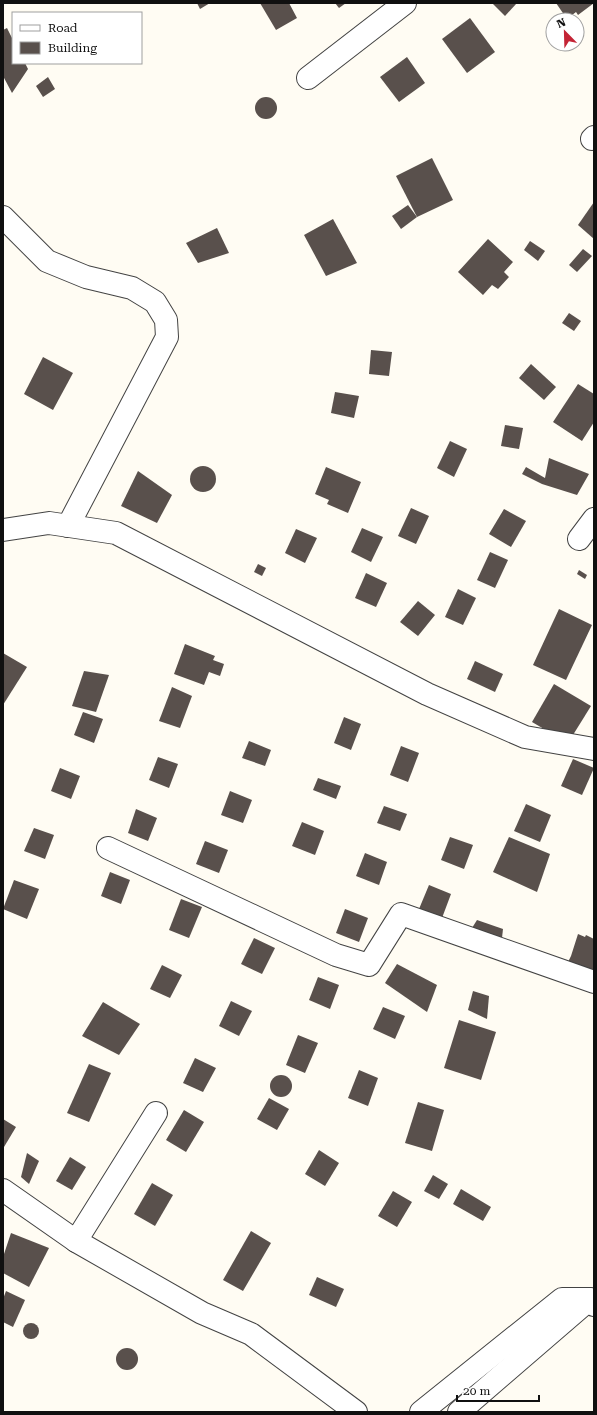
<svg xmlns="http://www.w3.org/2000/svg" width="597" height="1415" font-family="'Roboto Serif',serif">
<rect width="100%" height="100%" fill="#fffcf3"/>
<g fill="#59504c">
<polygon points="197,3 210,3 200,9"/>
<polygon points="260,3 289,3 297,18 276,30"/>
<polygon points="335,3 346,3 339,8"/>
<polygon points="492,3 517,3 505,16"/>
<polygon points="556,3 594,3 578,15 576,12 567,19"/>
<polygon points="470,18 495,52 467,73 442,39"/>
<polygon points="7,28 13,40 13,63 25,63 28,69 12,93 3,76 3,30"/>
<polygon points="407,57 425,83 399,102 380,77"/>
<polygon points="48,77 55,89 43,97 36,86"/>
<circle cx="266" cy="108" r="11"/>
<polygon points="432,158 453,200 417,217 396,176"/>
<polygon points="594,202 594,239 578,225"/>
<polygon points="408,205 417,217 401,229 392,216"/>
<polygon points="333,219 357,263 326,276 304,235"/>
<polygon points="217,228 229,253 198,263 186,243"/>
<polygon points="488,239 513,262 504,272 509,277 498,289 492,285 483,295 458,272"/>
<polygon points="530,241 545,251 538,261 524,250"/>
<polygon points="583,249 592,256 577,272 569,265"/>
<polygon points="569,313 581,321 574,331 562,323"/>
<polygon points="371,350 392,352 389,376 369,374"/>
<polygon points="43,357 73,373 53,410 24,394"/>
<polygon points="531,364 556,387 544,400 519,378"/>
<polygon points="578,384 594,394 594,422 582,441 553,422"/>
<polygon points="335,392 359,396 354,418 331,413"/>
<polygon points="505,425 523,428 519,449 501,446"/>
<polygon points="450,441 467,449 454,477 437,468"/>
<polygon points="549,458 589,474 577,495 542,484 522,474 526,467 545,478"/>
<circle cx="203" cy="479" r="13"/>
<polygon points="326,467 361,482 348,513 327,504 329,500 315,494"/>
<polygon points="138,471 172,495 157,523 121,506"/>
<polygon points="411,508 429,516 416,544 398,536"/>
<polygon points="504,509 526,521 511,547 489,534"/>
<polygon points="362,528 383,537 371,562 351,552"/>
<polygon points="296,529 317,538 305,563 285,553"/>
<polygon points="490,552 508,560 495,588 477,580"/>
<polygon points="258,564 266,568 262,576 254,572"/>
<polygon points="579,570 587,575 585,579 577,574"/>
<polygon points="366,573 387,583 376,607 355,598"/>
<polygon points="458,589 476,598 463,625 445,617"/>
<polygon points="418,601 435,615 418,636 400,622"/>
<polygon points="559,609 592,625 566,680 533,665"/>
<polygon points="185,644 215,656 213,660 224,664 220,676 209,672 204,685 174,674"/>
<polygon points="3,653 27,667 3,705"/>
<polygon points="475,661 503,674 495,692 467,679"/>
<polygon points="84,671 109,675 96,712 72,706"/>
<polygon points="554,684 591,706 568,743 532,722"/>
<polygon points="172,687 192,696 180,728 159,721"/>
<polygon points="83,712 103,719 94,743 74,735"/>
<polygon points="344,717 361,724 351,750 334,743"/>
<polygon points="249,741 271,750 265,766 242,758"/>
<polygon points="401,746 419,753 408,782 390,775"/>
<polygon points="158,757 178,764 169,788 149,780"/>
<polygon points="573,759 594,768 582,795 561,786"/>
<polygon points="60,768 80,776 71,799 51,791"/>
<polygon points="318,778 341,786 336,799 313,790"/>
<polygon points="230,791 252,800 243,823 221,815"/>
<polygon points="526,804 551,815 540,842 514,831"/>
<polygon points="384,806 407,814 400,831 377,823"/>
<polygon points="136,809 157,818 148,841 128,833"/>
<polygon points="302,822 324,831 315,855 292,846"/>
<polygon points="34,828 54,835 45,859 24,851"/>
<polygon points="450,837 473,845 464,869 441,860"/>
<polygon points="509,837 550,854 537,892 493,872"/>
<polygon points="205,841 228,850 219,873 196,864"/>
<polygon points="365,853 387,862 379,885 356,876"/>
<polygon points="110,872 130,880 121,904 101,896"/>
<polygon points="14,880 39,889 27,919 3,909"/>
<polygon points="429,885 451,894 442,918 419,909"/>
<polygon points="181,899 202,907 189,938 169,930"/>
<polygon points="345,909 368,918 359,942 336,933"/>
<polygon points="477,920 503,929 502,938 472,928"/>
<polygon points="578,934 585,937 586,935 594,939 594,980 566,966 571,956"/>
<polygon points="254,938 275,948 262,974 241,964"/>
<polygon points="397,964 437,985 427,1012 385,983"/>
<polygon points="162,965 182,975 170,998 150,989"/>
<polygon points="318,977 339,985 330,1009 309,1000"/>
<polygon points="473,991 489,996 487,1019 468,1010"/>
<polygon points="231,1001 252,1011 239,1036 219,1026"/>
<polygon points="103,1002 140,1024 119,1055 82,1036"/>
<polygon points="383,1007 405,1016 395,1039 373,1029"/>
<polygon points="459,1020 496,1032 481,1080 444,1068"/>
<polygon points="298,1035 318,1043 305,1073 286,1065"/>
<polygon points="195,1058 216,1068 203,1092 183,1083"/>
<polygon points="89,1064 111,1073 89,1122 67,1113"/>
<polygon points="359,1070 378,1078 368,1106 348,1098"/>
<circle cx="281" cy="1086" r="11"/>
<polygon points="269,1098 289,1109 277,1130 257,1119"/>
<polygon points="418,1102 444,1110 432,1151 405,1143"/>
<polygon points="184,1110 204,1122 186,1152 166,1140"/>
<polygon points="3,1119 16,1127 4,1147 3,1146"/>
<polygon points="319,1150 339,1163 325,1186 305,1174"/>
<polygon points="27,1153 39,1161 29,1184 21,1177"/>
<polygon points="70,1157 86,1167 72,1190 56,1181"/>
<polygon points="433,1175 448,1184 439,1199 424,1191"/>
<polygon points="152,1183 173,1195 155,1226 134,1214"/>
<polygon points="461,1189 491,1207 483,1221 453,1204"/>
<polygon points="393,1191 412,1202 397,1227 378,1216"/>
<polygon points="251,1231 271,1243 243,1291 223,1280"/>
<polygon points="11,1233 49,1248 29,1287 3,1273 3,1257"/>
<polygon points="317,1277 344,1289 336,1307 309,1295"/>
<polygon points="6,1291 25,1300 13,1327 3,1322 3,1299"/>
<circle cx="31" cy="1331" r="8"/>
<circle cx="127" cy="1359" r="11"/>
</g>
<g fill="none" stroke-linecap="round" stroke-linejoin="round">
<defs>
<g id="minor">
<polyline points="308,78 405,3"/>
<polyline points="592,139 594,137"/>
<polyline points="3,217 47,261 86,277 132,288 155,302 166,320 167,337 68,526"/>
<polyline points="3,530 49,523 116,533 427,694 525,737 594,749"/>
<polyline points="579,539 594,519"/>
<polyline points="108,848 336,955 369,965 401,914 594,982"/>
<polyline points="3,1190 76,1241 202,1313 251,1334 356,1412"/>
<polyline points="76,1241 156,1113"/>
<polyline points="421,1412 562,1299 590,1299"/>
<polyline points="459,1412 590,1299 594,1305"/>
</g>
</defs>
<use href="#minor" stroke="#434343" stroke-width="24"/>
<use href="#minor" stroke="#fff" stroke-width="22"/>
</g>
<rect width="597" height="1415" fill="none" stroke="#101010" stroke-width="8"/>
<rect x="12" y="12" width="130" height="52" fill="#ffffff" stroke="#9f9f9f"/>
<rect x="20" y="25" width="20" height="6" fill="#ffffff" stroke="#9f9f9f"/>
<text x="48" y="32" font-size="12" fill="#101010">Road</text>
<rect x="20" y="42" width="20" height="12" fill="#59504c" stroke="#9f9f9f"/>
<text x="48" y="52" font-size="12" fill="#101010">Building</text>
<g transform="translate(565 32) rotate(337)"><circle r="19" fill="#ffffff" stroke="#9f9f9f"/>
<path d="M0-3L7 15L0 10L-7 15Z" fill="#c42435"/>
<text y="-6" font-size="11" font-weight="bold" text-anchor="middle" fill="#101010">N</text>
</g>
<path d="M457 1395v6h82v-6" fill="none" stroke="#101010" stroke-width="2"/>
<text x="463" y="1395" font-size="12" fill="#101010" stroke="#ffffff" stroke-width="3" paint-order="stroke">20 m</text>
</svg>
